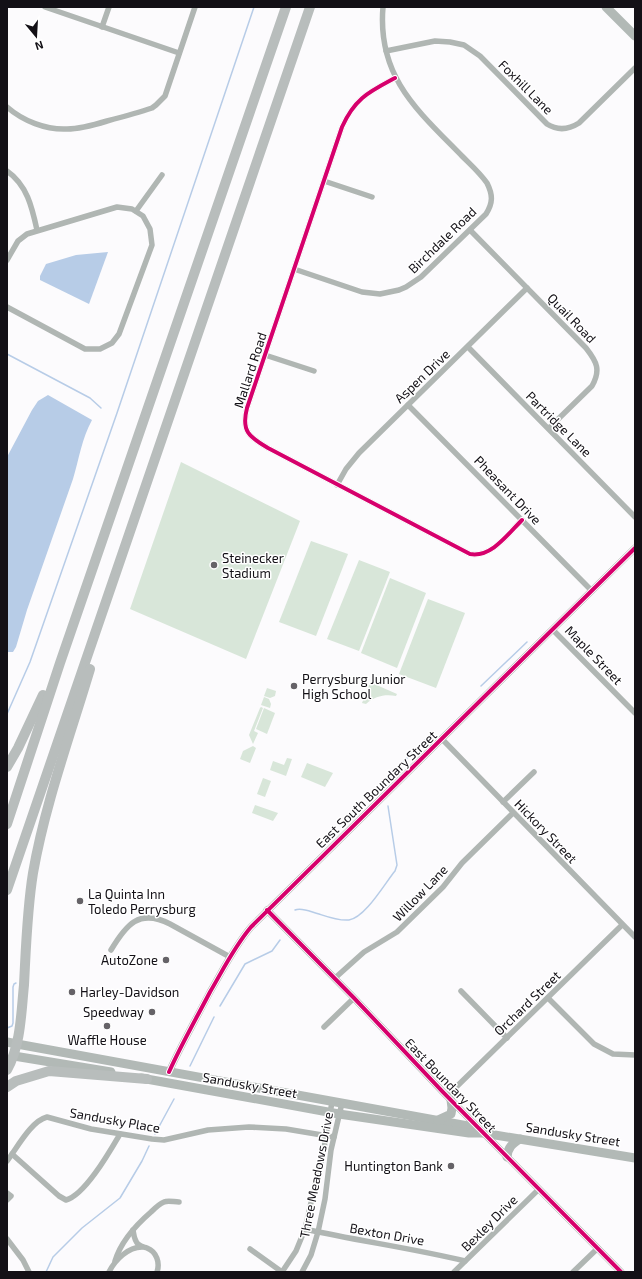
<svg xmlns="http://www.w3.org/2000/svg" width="642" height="1279" font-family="'Exo 2',sans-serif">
<rect width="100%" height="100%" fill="#fcfbfd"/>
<g fill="#d8e6d9">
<polygon points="181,462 300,521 246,659 130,609"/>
<polygon points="311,541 348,554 316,636 279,622"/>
<polygon points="359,560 390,572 359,651 327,639"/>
<polygon points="390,578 426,593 397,668 361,653"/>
<polygon points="428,599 465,613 436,688 399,674"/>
<path d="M370 683H372L397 694 396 696C385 694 375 696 366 704L362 703Z"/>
<polygon points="267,688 276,691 275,696 270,698 264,696"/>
<polygon points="264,697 269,699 271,704 270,708 261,705"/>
<polygon points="261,707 263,708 254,731 258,733 253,744 249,735 260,708"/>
<polygon points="264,708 275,713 267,734 256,729"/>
<polygon points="253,746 256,748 250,763 240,759 243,751"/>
<polygon points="287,758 292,759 286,776 270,770 273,761 284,765"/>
<polygon points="307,763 333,773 325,787 301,777"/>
<polygon points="263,778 271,781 265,797 257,794"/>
<polygon points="255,805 278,813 273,821 252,813"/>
</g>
<g fill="#b7cce7">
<polygon points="108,252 89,304 40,280 40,276 46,264 76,255"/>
<path d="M48 395 92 420C82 438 79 459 73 479L27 610 16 647 13 652H7V457L32 410 38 401Z"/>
</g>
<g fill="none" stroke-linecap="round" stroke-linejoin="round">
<g stroke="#b7cce7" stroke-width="1.5">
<polyline points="7,354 90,398 101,408"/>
<polyline points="481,686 527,642"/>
<polyline points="7,714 30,662 117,413 254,7"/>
<polyline points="390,779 394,771 427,738"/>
<path d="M295 910C302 907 311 912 319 914 328 917 339 921 349 920 365 918 385 883 395 871L397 865 388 806"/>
<polyline points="220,1006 245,964 272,951 280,940"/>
<polyline points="7,1028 12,1026 13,1023 13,987 14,984 16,983"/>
<polyline points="190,1066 214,1017"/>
<polyline points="155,1134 174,1099"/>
<polyline points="46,1272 53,1257 82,1228 120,1198 142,1161 149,1146"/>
</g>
<g stroke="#b0b6b3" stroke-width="5.5">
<polyline points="45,7 179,53"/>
<polyline points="102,27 109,7"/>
<path d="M386 51 435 41 450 42 464 45 480 56 547 124C558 131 568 130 579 123L635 68"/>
<path d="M395 78C369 92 355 98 342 127L247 408C241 431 249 437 268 448L470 554C491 558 508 534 522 520"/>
<path d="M7 107C23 121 46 130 67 129 80 129 94 125 107 121 122 117 137 113 152 108L156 105 165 96 195 7"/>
<path d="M7 171C27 185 32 207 37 230"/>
<polyline points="324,181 372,197"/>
<polyline points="136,211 162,175"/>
<path d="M470 230 586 348C597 362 601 370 592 386L549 428"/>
<polyline points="7,260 18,241 27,234 117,207 132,209 143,216 150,229 152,245 119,334 112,343 100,349 85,349 7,307"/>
<path d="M294 269 362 292 380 294 399 290 406 287 421 277 486 214C493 203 493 195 487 183 480 173 471 165 462 156 418 111 377 77 383 7"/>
<polyline points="468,347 635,517"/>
<polyline points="265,355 314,371"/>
<polyline points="408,405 592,591"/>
<polyline points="337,485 346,469 359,453 527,288"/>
<polyline points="553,630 635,713"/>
<polyline points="442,739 635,937"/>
<polyline points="503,802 534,772"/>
<path d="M111 950C126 925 139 908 170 924L230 957"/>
<polyline points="335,978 364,952 397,932 443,887 462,863 513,813"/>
<polyline points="461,991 507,1038"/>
<polyline points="548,998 594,1044 613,1054 635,1055"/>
<polyline points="324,1027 354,998"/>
<polyline points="447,1096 622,925"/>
<path d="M12 1154 59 1196 66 1200C85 1195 110 1151 120 1134"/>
<path d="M7 1161C17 1148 31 1121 47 1117L91 1129 152 1139 164 1140 208 1130 249 1127 286 1129 334 1137"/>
<polyline points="7,1193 11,1196 7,1200"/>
<path d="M305 1229C358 1241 412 1248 465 1261"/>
<path d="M133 1230C134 1235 134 1240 138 1244 141 1247 144 1247 147 1248 157 1252 160 1263 157 1272"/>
<polyline points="7,1239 23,1260 29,1272"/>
<polyline points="250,1249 282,1272"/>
<path d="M115 1261C121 1241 136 1225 151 1212 155 1208 159 1204 164 1202 168 1200 174 1202 179 1202"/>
<path d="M109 1272C115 1260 128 1247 142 1247"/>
<polyline points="282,1272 296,1251 305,1229 315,1185 322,1159 332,1102"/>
<polyline points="302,1272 311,1255 318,1232 325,1199 331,1150 342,1103"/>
<polyline points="454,1272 539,1189"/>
<polyline points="573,1272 598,1248"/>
</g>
<g stroke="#b0b6b3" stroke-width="7">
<polyline points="267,910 354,998 443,1092 621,1272"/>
<path d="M169 1072C181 1045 196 1019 210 992 223 970 234 947 251 927L635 548"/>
</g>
<g stroke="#b2b9b6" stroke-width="9">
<polyline points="606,7 635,36"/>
<polyline points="17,1044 468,1126 480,1131"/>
<polyline points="14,1056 111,1072"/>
<polyline points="141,1078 339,1114 469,1133 483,1133 635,1158"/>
<polyline points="438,1120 451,1114 452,1108 451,1100"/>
<path d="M507 1157C508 1147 512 1144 520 1139"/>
</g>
<polyline stroke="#b5bbb9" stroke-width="9" points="7,1042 17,1044"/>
<g stroke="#b8bdbc" stroke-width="10">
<polyline points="7,767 18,748 43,695"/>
<polyline points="7,824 60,663 286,7"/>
<polyline points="7,890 310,7"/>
<path d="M7 1070C21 1044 21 1014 24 985 26 947 27 910 33 873 45 804 70 736 90 669"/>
<polyline points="7,1087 16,1081 49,1071 147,1079"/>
</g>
<defs>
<g id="cycleway">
<path d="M395 78C369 92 355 98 342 127L247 408C241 431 249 437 268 448L470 554C491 558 508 534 522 520"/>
<polyline points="267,910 354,998 443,1092 621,1272"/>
<path d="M169 1072C181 1045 196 1019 210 992 223 970 234 947 251 927L635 548"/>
</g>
</defs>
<use href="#cycleway" stroke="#fff" stroke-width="6"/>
<use href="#cycleway" stroke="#d6006c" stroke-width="4"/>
</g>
<g fill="#656267" stroke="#fff" stroke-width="1.5">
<circle cx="214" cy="565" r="4"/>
<circle cx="294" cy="686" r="4"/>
<circle cx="80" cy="901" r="4"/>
<circle cx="166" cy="960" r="4"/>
<circle cx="72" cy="992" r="4"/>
<circle cx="152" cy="1012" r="4"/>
<circle cx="107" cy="1026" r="4"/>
<circle cx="451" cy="1166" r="4"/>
</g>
<g text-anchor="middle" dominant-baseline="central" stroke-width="3" stroke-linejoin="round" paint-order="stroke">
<g font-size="13" fill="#131016" stroke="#fff">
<text transform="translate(526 87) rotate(45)">Foxhill Lane</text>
<text transform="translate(442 240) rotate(-44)">Birchdale Road</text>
<text transform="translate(572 318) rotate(46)">Quail Road</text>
<text transform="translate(250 370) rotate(-72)">Mallard Road</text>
<text transform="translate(422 376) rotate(-44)">Aspen Drive</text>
<text transform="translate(559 424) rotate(45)">Partridge Lane</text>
<text transform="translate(508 490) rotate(46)">Pheasant Drive</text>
<text transform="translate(594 655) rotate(46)">Maple Street</text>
<text transform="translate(376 789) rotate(-44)">East South Boundary Street</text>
<text transform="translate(546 831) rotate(46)">Hickory Street</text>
<text transform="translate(420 893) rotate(-46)">Willow Lane</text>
<text transform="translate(527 1003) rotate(-44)">Orchard Street</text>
<text transform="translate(250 1085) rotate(10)">Sandusky Street</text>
<text transform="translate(451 1085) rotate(46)">East Boundary Street</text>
<text transform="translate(115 1120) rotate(10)">Sandusky Place</text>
<text transform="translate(573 1134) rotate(9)">Sandusky Street</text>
<text transform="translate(316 1175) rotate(-79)">Three Meadows Drive</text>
<text transform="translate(489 1223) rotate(-45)">Bexley Drive</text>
<text transform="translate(387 1234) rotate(10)">Bexton Drive</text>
</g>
<g font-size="13" fill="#131016" stroke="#fff" text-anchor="start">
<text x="222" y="558">Steinecker<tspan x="222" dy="15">Stadium</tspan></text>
<text x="302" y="679">Perrysburg Junior<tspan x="302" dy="15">High School</tspan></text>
<text x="88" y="894">La Quinta Inn<tspan x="88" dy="15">Toledo Perrysburg</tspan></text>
<text x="158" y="960" text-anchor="end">AutoZone</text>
<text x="80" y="992">Harley-Davidson</text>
<text x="144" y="1012" text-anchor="end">Speedway</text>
<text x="107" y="1040" text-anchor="middle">Waffle House</text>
<text x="443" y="1166" text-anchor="end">Huntington Bank</text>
</g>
</g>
<rect width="642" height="1279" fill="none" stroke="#131016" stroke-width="16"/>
<g transform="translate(36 36) rotate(162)" stroke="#ffffff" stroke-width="3" paint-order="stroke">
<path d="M0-3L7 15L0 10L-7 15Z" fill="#131016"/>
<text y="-6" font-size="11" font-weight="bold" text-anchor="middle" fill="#131016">N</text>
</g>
</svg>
